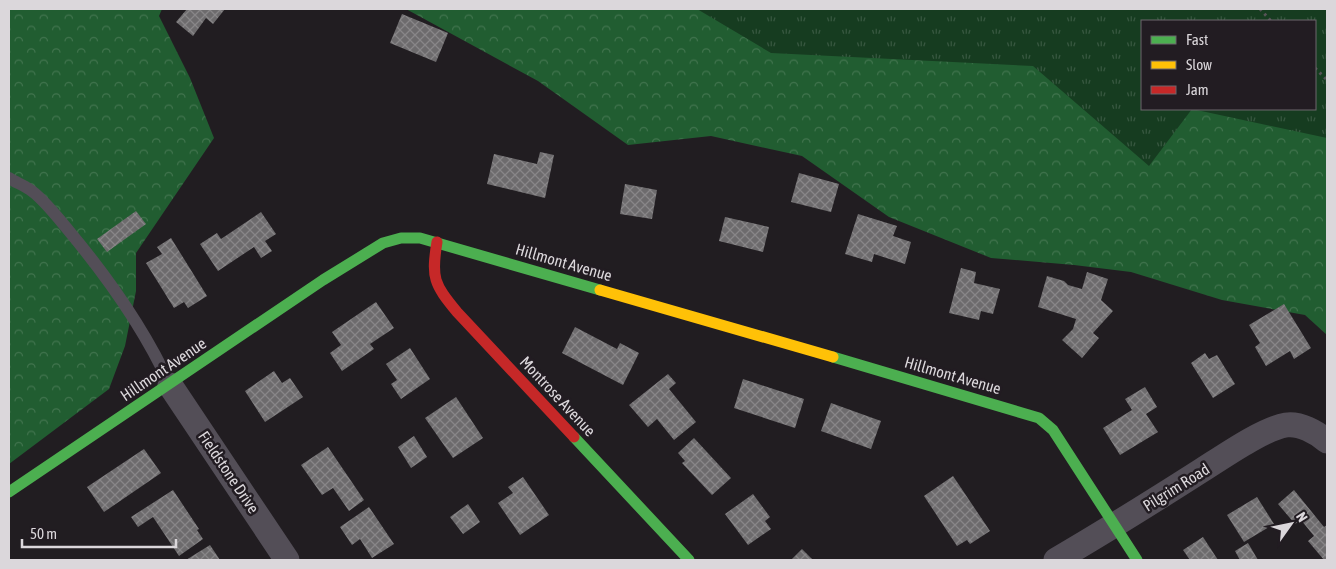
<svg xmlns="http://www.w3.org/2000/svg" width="1336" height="569" font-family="'Asap Condensed',sans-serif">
<defs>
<pattern id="forest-crowns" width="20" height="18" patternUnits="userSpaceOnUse" patternTransform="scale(1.25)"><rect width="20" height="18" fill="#215d31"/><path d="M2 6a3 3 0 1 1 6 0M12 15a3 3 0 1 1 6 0" fill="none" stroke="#41744e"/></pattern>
<pattern id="park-tufts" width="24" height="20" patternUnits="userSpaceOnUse" patternTransform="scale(1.25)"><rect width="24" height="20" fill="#163c20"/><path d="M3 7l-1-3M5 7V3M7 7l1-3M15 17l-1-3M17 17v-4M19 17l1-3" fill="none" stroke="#375740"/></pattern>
<pattern id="building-cross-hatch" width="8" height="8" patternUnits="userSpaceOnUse" patternTransform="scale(1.25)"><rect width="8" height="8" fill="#6d6b6d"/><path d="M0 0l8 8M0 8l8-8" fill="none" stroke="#888688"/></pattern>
</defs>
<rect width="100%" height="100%" fill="#211d21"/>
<g fill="url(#forest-crowns)" fill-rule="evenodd">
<polygon points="9,9 162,9 159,16 190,78 214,138 136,253 136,291 125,346 109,389 9,464"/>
<path d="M406 9H1327V335L1305 315 1222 300 1131 272 1074 265 991 258 889 217 802 156 711 136 628 145 538 81ZM1142 21H1315V109H1142Z"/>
</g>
<path fill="url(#park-tufts)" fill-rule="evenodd" d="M697 9H1327V138L1192 109 1149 166 1033 66 771 53ZM1142 21H1315V109H1142Z"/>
<g fill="url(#building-cross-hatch)">
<polygon points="187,9 225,9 213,24 206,18 193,36 176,22"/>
<polygon points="402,14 448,33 436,62 390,43"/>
<polygon points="540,152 554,155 545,198 487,184 494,154 537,164"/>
<polygon points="799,173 839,184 831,212 791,202"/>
<polygon points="625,184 657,190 652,219 620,214"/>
<polygon points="136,211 146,224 107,252 97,239"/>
<polygon points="261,212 276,234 265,241 272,251 261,258 254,247 218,271 200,244 217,233 221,239"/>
<polygon points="858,214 897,226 893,236 911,242 905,264 874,254 872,262 845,254"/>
<polygon points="725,217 769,227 763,252 719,241"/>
<polygon points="171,238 207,296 188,308 184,302 174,308 146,263 162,254 157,247"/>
<polygon points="961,268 976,272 974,283 1000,289 993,314 981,311 979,320 949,313"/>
<polygon points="1087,272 1108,279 1101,300 1113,311 1093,333 1099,338 1082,358 1062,340 1073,329 1076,319 1038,307 1047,276 1064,281 1068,285 1082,289"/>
<polygon points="376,302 394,328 370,344 374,349 342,371 330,353 341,345 332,332"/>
<polygon points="1284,304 1311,348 1294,359 1290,351 1266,366 1255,347 1260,343 1249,325"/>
<polygon points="575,327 617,349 620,343 639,353 623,385 562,353"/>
<polygon points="410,348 430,379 401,399 391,384 397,380 386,364"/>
<polygon points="1205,353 1209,359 1217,355 1235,384 1213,398 1191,363"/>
<polygon points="274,371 282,383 290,378 303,397 265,422 245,391"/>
<polygon points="668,374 676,383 669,389 696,422 674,440 657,419 648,427 629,405"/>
<polygon points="743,379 804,399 795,428 734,408"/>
<polygon points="1145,387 1157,407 1146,414 1158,432 1120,455 1103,428 1132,410 1125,399"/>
<polygon points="456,397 483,438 453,458 425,418"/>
<polygon points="831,403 881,421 871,449 821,431"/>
<polygon points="414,436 427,457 411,468 398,447"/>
<polygon points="694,438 731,478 712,495 682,463 685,461 678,453"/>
<polygon points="328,447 364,500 349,511 333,488 322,495 301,465"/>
<polygon points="144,449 161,473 104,512 87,487"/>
<polygon points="953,476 990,531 970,544 967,540 957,546 924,496"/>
<polygon points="523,477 549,515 520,535 498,503 513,493 508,487"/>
<polygon points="173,490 199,529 197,530 203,539 179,556 153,517 138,527 131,517"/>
<polygon points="1294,490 1324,527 1327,525 1327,560 1324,560 1308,541 1314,536 1301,520 1295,524 1278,504"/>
<polygon points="753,494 770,517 765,521 771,529 748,545 725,514"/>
<polygon points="1257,497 1274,524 1244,542 1227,515"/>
<polygon points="468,504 480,522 463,534 450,517"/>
<polygon points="369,507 394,544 372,558 360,539 352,545 340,527"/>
<polygon points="1203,537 1218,560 1190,560 1183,550"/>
<polygon points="1248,543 1258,560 1240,560 1235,551"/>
<polygon points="210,545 220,560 186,560"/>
<polygon points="802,549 813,560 791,560"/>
</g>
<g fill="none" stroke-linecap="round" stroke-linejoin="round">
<g stroke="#575358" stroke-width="3" stroke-dasharray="2.5 4" stroke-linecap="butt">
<polyline points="1260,9 1271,21"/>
<polyline points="1315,68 1327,80"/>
</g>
<path stroke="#534e57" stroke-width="12" d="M9 178C15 182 23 185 29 189 42 197 59 219 69 231 109 279 144 328 170 385"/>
<g stroke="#534e57" stroke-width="25">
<polyline points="170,385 287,560"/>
<path d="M1056 560C1104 532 1152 502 1199 472 1220 459 1262 429 1286 425 1300 423 1316 432 1327 441"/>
</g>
<g stroke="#4caf50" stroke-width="11">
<polyline points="833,357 1039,418 1053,430 1137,560"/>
<polyline points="574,437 689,560"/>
<polyline points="9,492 323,280 383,243 401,238 420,238 600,290"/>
</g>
<polyline stroke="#ffc107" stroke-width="11" points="600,290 833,357"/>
<path stroke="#c62828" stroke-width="11" d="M437 242C431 278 434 284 457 312L574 437"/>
</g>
<g text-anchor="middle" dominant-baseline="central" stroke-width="5" stroke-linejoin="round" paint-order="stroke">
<g font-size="16" fill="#dbd7db" stroke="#221c22">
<text transform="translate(564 262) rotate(16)">Hillmont Avenue</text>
<text transform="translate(163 369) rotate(-34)">Hillmont Avenue</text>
<text transform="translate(953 375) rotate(16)">Hillmont Avenue</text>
<text transform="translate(558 396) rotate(47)">Montrose Avenue</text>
<text transform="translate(229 472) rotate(56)">Fieldstone Drive</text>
<text transform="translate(1176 487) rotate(-32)">Pilgrim Road</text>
</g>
</g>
<rect width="1336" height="569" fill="none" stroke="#dbd7db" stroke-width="20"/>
<rect x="1141" y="20" width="175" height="90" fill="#221c22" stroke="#6c676c"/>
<rect x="1151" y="36" width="25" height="8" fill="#4caf50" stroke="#6c676c"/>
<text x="1186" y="45" font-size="15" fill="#dbd7db">Fast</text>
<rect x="1151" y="61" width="25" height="8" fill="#ffc107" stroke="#6c676c"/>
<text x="1186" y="70" font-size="15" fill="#dbd7db">Slow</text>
<rect x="1151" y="86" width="25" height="8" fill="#c62828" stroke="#6c676c"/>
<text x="1186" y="95" font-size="15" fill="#dbd7db">Jam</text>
<g transform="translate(1291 524) rotate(57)" stroke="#221c22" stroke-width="4" paint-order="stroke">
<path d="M0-4L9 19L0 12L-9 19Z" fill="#dbd7db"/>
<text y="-8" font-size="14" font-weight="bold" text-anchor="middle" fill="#dbd7db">N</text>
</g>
<path d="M22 539v8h154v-8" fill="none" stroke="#dbd7db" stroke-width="2.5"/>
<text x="30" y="539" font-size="15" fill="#dbd7db" stroke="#221c22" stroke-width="4" paint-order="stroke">50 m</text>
</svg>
